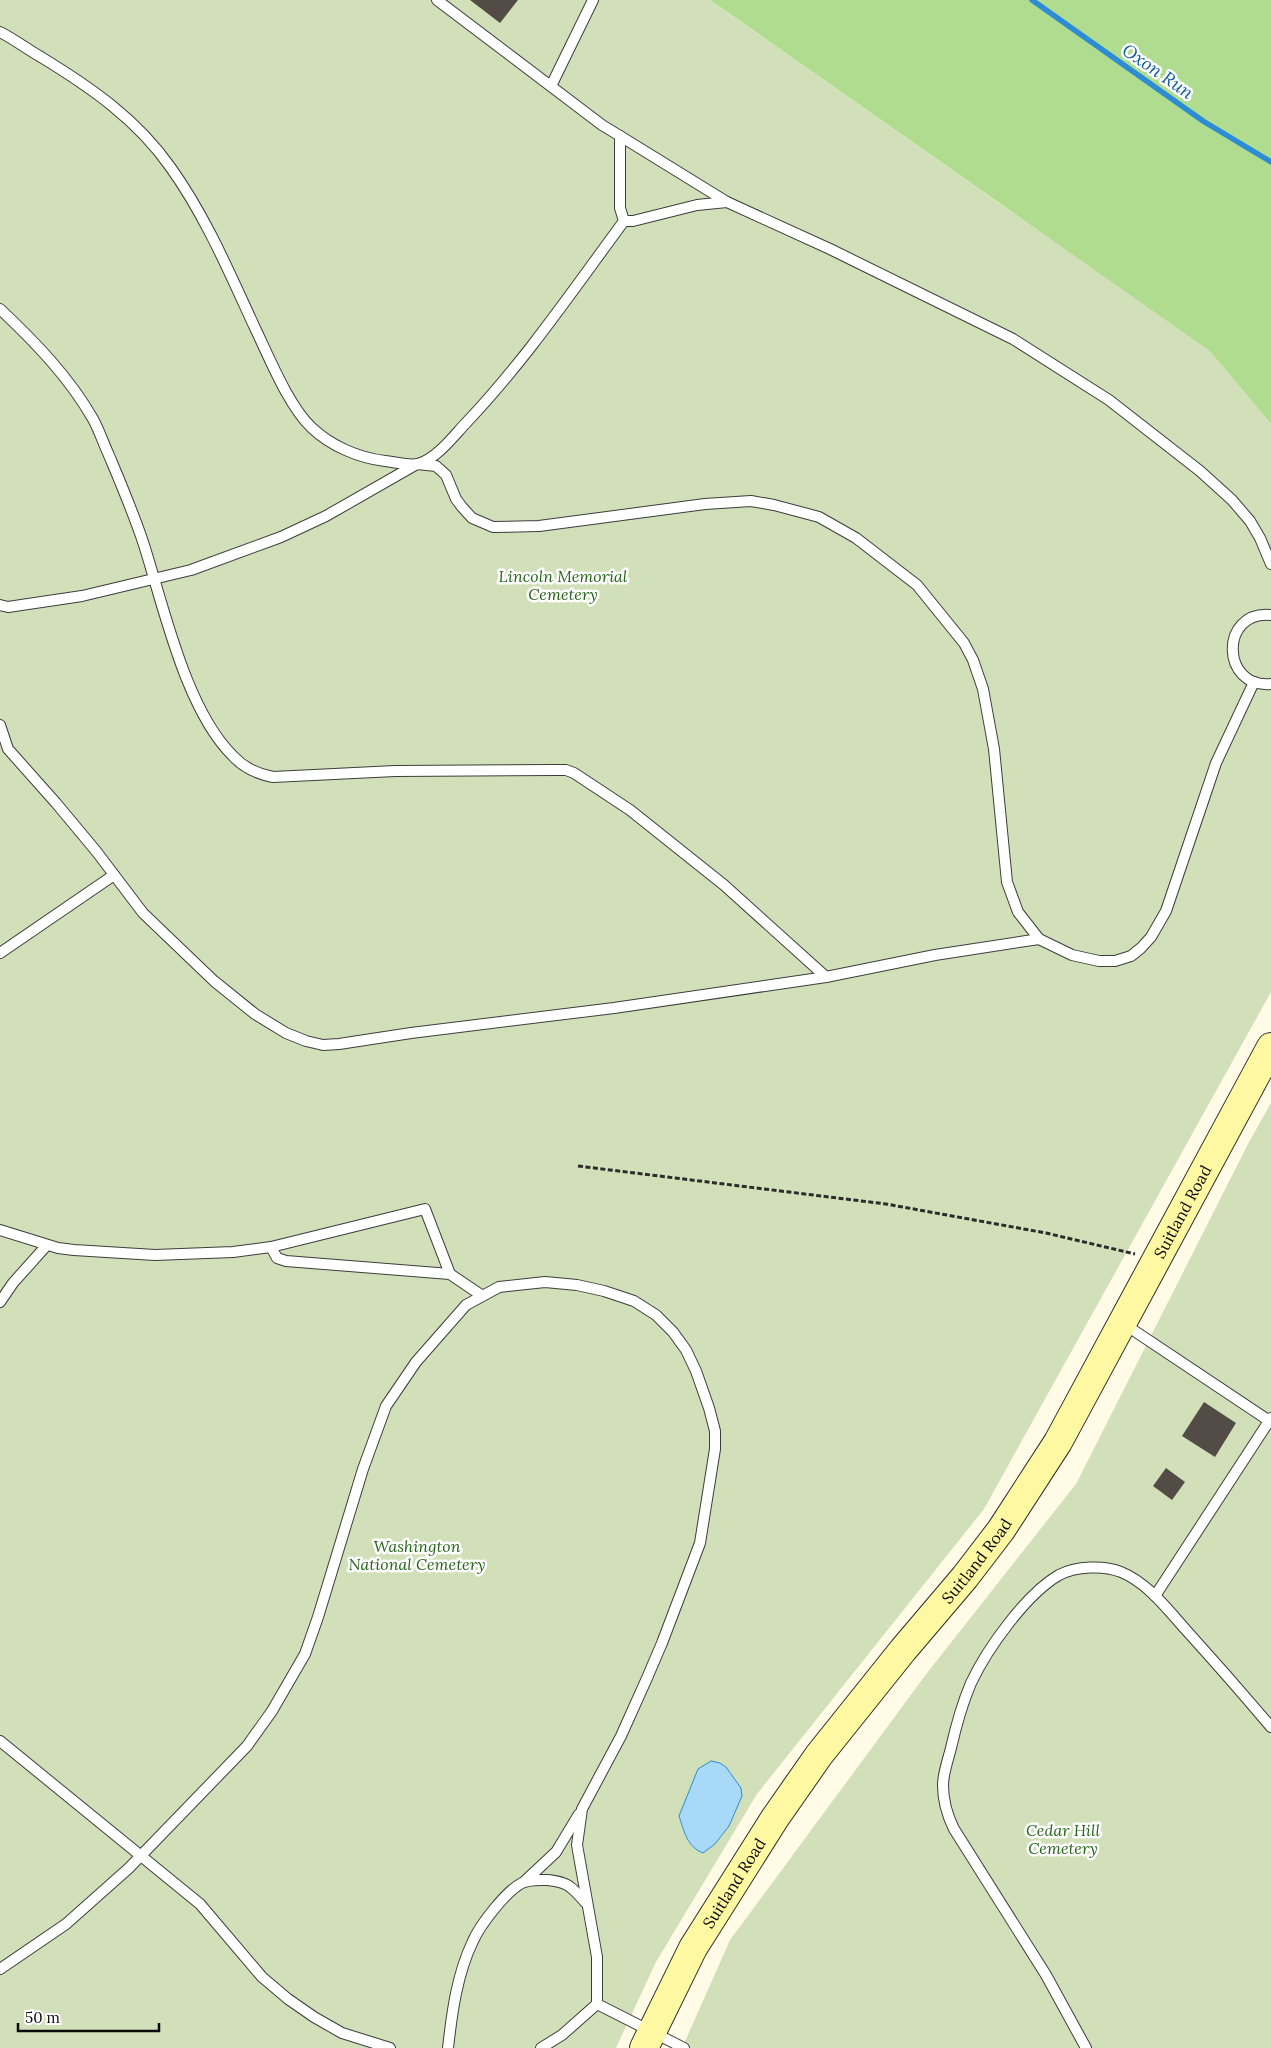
<svg xmlns="http://www.w3.org/2000/svg" width="1271" height="2048" font-family="Lora,serif">
<rect width="100%" height="100%" fill="#fffbe7"/>
<polygon fill="#afdc8e" points="710,0 1271,0 1271,424 1216,359 1008,209"/>
<g fill="#d2e0b9">
<polygon points="0,0 710,0 1210,351 1271,424 1271,992 984,1509 757,1794 656,1962 616,2048 0,2048"/>
<polygon points="1271,1103 1271,2048 682,2048 730,1940 927,1673 1076,1484 1248,1144"/>
</g>
<path fill="#a9d9f9" stroke="#2c8cd4" d="M711 1761 720 1763 726 1767 741 1788 742 1796 729 1826 715 1844 703 1853C687 1847 684 1831 679 1816L698 1769Z"/>
<g fill="none" stroke-linecap="round" stroke-linejoin="round">
<polyline stroke="#2c8cd4" stroke-width="5.5" points="1032,0 1203,121 1271,162"/>
</g>
<g fill="#534b46">
<polygon points="470,0 518,0 500,23"/>
<polygon points="1204,1402 1236,1423 1215,1457 1182,1436"/>
<polygon points="1166,1468 1185,1482 1172,1500 1153,1486"/>
</g>
<g fill="none" stroke-linecap="round" stroke-linejoin="round">
<defs>
<g id="lane">
<path d="M0 32C14 39 27 49 41 57 90 87 137 119 171 168 206 217 230 274 255 328 269 357 289 407 312 428 331 446 359 458 385 461 395 462 409 466 418 464 437 458 452 438 465 424 525 361 573 290 624 221L620 208V136L602 125 437 0"/>
<polyline points="551,86 593,0"/>
<polyline points="620,136 727,202 830,249 1013,339 1109,400 1200,471 1232,500 1250,521 1260,538 1271,564"/>
<polyline points="624,221 633,221 697,205 727,202"/>
<path d="M0 309C35 342 69 377 93 419 99 430 103 442 108 453 121 484 134 514 144 545 164 608 186 710 233 756 244 768 257 774 273 777L395 771 555 770H566L574 773 630 810 724 885 826 977"/>
<polyline points="0,605 8,607 82,596 191,570 281,537 326,516 417,464 436,466 446,475 456,499 462,507 472,518 493,527 539,526 705,504 751,501 774,505 819,517 856,538 917,585 964,643 973,660 983,689 994,749 1007,882 1018,912 1039,939 1072,955 1099,961 1115,961 1131,956 1141,948 1151,937 1166,911 1216,763 1254,682"/>
<path d="M1271 615C1219 610 1221 689 1271 684"/>
<polyline points="0,725 8,749 56,803 96,851 143,913 214,981 255,1014 286,1033 306,1041 323,1045 339,1044 411,1033 614,1008 826,977 935,955 1039,939"/>
<polyline points="0,953 114,875"/>
<polyline points="0,1230 58,1248 74,1250 155,1255 233,1252 271,1247 425,1209 450,1274 481,1295"/>
<polyline points="271,1247 277,1258 286,1261 450,1274"/>
<polyline points="0,1302 13,1283 47,1245"/>
<polyline points="1124,1324 1271,1422"/>
<polyline points="1155,1596 1271,1418"/>
<polyline points="0,1741 200,1904 262,1977 288,1999 314,2017 342,2033 390,2048"/>
<polyline points="524,1882 556,1852 579,1814"/>
<polyline points="0,1969 66,1924 129,1868 247,1746 272,1711 305,1654 318,1617 363,1469 386,1406 416,1362 466,1305 499,1287 545,1282 577,1285 604,1291 634,1301 656,1315 673,1332 686,1350 696,1371 709,1408 715,1431 715,1449 700,1543 662,1643 647,1678 621,1736 582,1809 577,1845 597,1957 597,2004 562,2035 541,2048"/>
<polyline points="597,2004 684,2048"/>
<path d="M448 2048C452 2012 457 1974 473 1941 480 1925 506 1891 522 1883 530 1879 539 1880 548 1880 555 1881 565 1882 570 1887 576 1891 581 1898 586 1903"/>
<path d="M1086 2048 1046 1975 954 1829C947 1815 943 1800 943 1785 943 1773 948 1760 951 1748 956 1726 962 1704 971 1683 987 1649 1026 1594 1059 1575 1076 1566 1104 1565 1121 1572 1148 1583 1168 1610 1186 1630 1215 1662 1243 1694 1271 1727"/>
</g>
<g id="secondary">
<path id="s1" d="M644 2048 693 1948 775 1818 819 1755 903 1650 965 1577 1001 1530 1058 1442 1271 1047"/>
</g>
</defs>
<use href="#lane" stroke="#3d3d3d" stroke-width="12"/>
<use href="#secondary" stroke="#2c2c2c" stroke-width="30"/>
<polyline stroke="#2c2c2c" stroke-width="3" stroke-dasharray="5 2.5" stroke-linecap="butt" points="578,1166 886,1204 1046,1233 1135,1254"/>
<use href="#lane" stroke="#fff" stroke-width="10"/>
<use href="#secondary" stroke="#fff8a2" stroke-width="28"/>
</g>
<g text-anchor="middle" dominant-baseline="central" stroke-width="5" stroke-linejoin="round" paint-order="stroke">
<g font-size="16" font-style="italic" fill="#266418" stroke="#fff">
<text x="563" y="576">Lincoln Memorial<tspan x="563" dy="18">Cemetery</tspan></text>
<text x="417" y="1546">Washington<tspan x="417" dy="18">National Cemetery</tspan></text>
<text x="1063" y="1830">Cedar Hill<tspan x="1063" dy="18">Cemetery</tspan></text>
</g>
<g font-size="16" fill="#0a0a0a" stroke="#fff">
<text stroke="none"><textPath href="#s1" startOffset="998">Suitland Road</textPath></text>
<text stroke="none"><textPath href="#s1" startOffset="592">Suitland Road</textPath></text>
<text stroke="none"><textPath href="#s1" startOffset="188">Suitland Road</textPath></text>
</g>
<g font-size="18" font-style="italic" fill="#0e5ca1" stroke="#fff">
<text transform="translate(1158 71) rotate(35)">Oxon Run</text>
</g>
</g>
<path d="M18 2023v8h141v-8" fill="none" stroke="#0a0a0a" stroke-width="2.5"/>
<text x="25" y="2023" font-size="15" fill="#0a0a0a" stroke="#ffffff" stroke-width="4" paint-order="stroke">50 m</text>
</svg>
